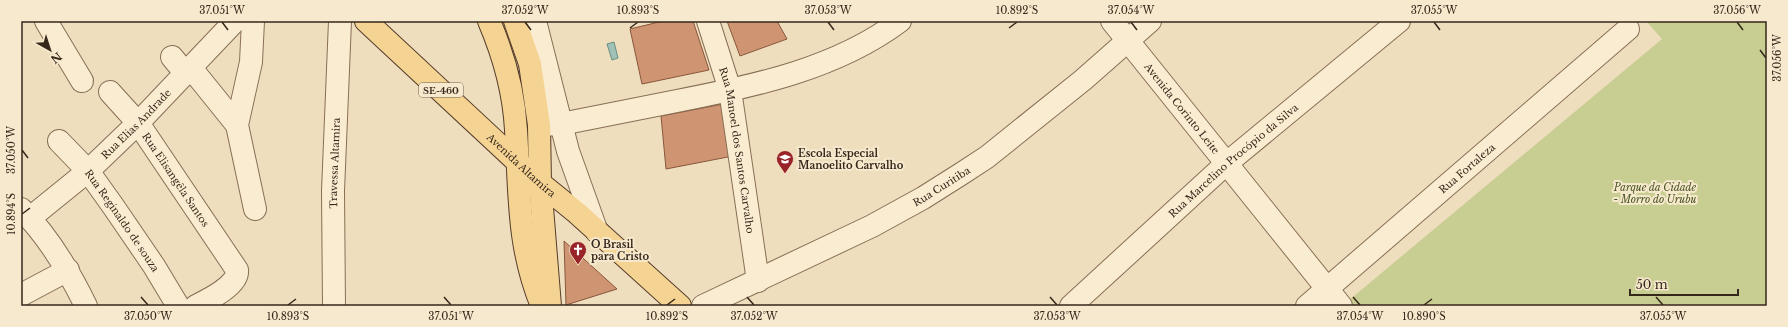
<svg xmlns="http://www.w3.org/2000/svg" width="1788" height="327" font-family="'Libre Baskerville',serif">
<rect width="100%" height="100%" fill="#efdebd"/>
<polygon fill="#c8cd91" points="1646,21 1767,21 1767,306 1342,306 1662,39"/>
<polygon fill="#a1c0b6" stroke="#688e83" points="614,42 618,58 612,60 607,44"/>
<g fill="#cf9572" stroke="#87573b">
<polygon points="663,21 693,21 709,70 642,84 630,29"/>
<polygon points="727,21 777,21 787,39 740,56"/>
<polygon points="723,104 733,156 666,169 661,116"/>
<polygon points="564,241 617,289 566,305"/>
</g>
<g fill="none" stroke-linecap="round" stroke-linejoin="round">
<defs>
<g id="minor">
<polyline points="46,21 82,81"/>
<polyline points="253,21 251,62 237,125 255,209"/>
<polyline points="535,21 568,151 597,232"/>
<path id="s1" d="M708 21 730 90 758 281"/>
<path id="s2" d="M1112 21 1341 306"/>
<polyline points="172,57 186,74"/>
<polyline points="191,68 237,125"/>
<path id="s3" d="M110 92 138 123 237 270C239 285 208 300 196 306"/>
<path d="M539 125 561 124C600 116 638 109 677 101 754 86 836 69 900 21"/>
<path id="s4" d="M59 141 88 171 113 206 154 266 178 306"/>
<path d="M21 209C49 237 69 271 86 306"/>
<path id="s5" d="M30 218 88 171 138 123 235 21"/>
<polyline points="21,295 68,270"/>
<path id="s6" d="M334 306 333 191 340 21"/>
<path id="s7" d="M703 306 872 226 923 198 961 174 987 157 1083 80 1150 21"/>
<path id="s8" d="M1071 306 1227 163 1399 21"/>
<path id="s9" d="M1307 306 1628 29"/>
</g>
<g id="major">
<path id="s10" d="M366 21 540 183 577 213 680 306"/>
<path d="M489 21C504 56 514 92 516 130 520 192 517 246 542 306"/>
<polyline points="515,21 530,64 539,125 540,183 550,306"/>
</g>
</defs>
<use href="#minor" stroke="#876f56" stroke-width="24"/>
<use href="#major" stroke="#553d2b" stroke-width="24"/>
<use href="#minor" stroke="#faecd1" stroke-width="22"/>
<use href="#major" stroke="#f5d393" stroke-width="22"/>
</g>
<path fill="none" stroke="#36271b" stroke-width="1.5" d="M222 22 228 30M525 22 531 30M828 22 834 30M1131 22 1137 30M1434 22 1440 30M1737 22 1743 30M630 28 638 22M1009 28 1017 22M1760 50 1766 58M22 150 28 158M22 214 30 208M141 297 148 305M444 297 451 305M747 297 754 305M1050 297 1057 305M1353 297 1360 305M1656 297 1663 305M288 305 296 299M667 305 675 299M1424 305 1432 299"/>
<defs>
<symbol id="school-pin" viewBox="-11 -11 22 30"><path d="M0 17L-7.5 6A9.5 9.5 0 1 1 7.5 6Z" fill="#982429" stroke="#f6e9cd"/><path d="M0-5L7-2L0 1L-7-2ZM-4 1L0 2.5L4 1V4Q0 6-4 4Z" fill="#fff"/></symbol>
<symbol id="church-pin" viewBox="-11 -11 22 30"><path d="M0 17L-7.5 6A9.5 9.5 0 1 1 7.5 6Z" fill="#982429" stroke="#f6e9cd"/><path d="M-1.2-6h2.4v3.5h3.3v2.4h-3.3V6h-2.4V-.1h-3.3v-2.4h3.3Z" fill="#fff"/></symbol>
</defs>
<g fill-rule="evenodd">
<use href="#school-pin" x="775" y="149" width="20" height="27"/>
<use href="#church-pin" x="568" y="240" width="20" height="27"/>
</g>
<g text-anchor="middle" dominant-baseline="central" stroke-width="4" stroke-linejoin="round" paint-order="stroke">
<rect fill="#f6e9cd" stroke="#706150" stroke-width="1" x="419" y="83" width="44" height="14" rx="3"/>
<g font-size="9" font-weight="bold" fill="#36271b">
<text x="441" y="90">SE-460</text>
</g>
<g font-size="10" fill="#36271b" stroke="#f6e9cd">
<text stroke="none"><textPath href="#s2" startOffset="112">Avenida Corinto Leite</textPath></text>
<text stroke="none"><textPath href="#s5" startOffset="142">Rua Elias Andrade</textPath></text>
<text stroke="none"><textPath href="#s1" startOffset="133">Rua Manoel dos Santos Carvalho</textPath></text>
<text stroke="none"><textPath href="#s8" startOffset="218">Rua Marcelino Procópio da Silva</textPath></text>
<text stroke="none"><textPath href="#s6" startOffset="143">Travessa Altamira</textPath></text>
<text stroke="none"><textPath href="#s10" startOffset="212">Avenida Altamira</textPath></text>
<text stroke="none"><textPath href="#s9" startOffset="211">Rua Fortaleza</textPath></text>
<text stroke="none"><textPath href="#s3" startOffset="110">Rua Elisangêla Santos</textPath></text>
<text stroke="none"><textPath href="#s7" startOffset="267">Rua Curitiba</textPath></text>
<text stroke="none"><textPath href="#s4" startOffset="102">Rua Reginaldo de souza</textPath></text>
</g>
<g font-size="10" font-weight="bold" fill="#36271b" stroke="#f6e9cd" text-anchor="start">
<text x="798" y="153">Escola Especial<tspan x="798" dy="12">Manoelito Carvalho</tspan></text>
<text x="591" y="244">O Brasil<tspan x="591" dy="12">para Cristo</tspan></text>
</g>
<g font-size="10" font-style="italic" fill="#485321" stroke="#f6e9cd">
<text x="1655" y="187">Parque da Cidade<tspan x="1655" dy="12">- Morro do Urubu</tspan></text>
</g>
</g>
<rect width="1788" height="327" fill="none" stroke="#f6e9cd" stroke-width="44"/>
<g transform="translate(50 50) rotate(141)" stroke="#f6e9cd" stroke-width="3" paint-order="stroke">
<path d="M0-3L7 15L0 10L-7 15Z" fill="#36271b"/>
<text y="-6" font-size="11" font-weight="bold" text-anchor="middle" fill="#36271b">N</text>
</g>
<path d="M1630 289v6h108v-6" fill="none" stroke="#36271b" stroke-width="2"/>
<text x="1636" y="289" font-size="12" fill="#36271b" stroke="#f6e9cd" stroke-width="3" paint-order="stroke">50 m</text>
<rect x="22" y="22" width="1744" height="283" fill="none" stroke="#36271b" stroke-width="1.5"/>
<g font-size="10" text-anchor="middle" fill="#36271b">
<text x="222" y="14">37.051°W</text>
<text x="525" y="14">37.052°W</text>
<text x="638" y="14">10.893°S</text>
<text x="828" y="14">37.053°W</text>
<text x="1017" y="14">10.892°S</text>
<text x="1131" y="14">37.054°W</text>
<text x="1434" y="14">37.055°W</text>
<text x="1737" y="14">37.056°W</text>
<text transform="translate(1777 58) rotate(-90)" y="4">37.056°W</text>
<text transform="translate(11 150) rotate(-90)" y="4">37.050°W</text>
<text transform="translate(11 214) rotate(-90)" y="4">10.894°S</text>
<text x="148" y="320">37.050°W</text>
<text x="288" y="320">10.893°S</text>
<text x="451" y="320">37.051°W</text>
<text x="667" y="320">10.892°S</text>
<text x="754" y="320">37.052°W</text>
<text x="1057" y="320">37.053°W</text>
<text x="1360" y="320">37.054°W</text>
<text x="1424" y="320">10.890°S</text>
<text x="1663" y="320">37.055°W</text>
</g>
</svg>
